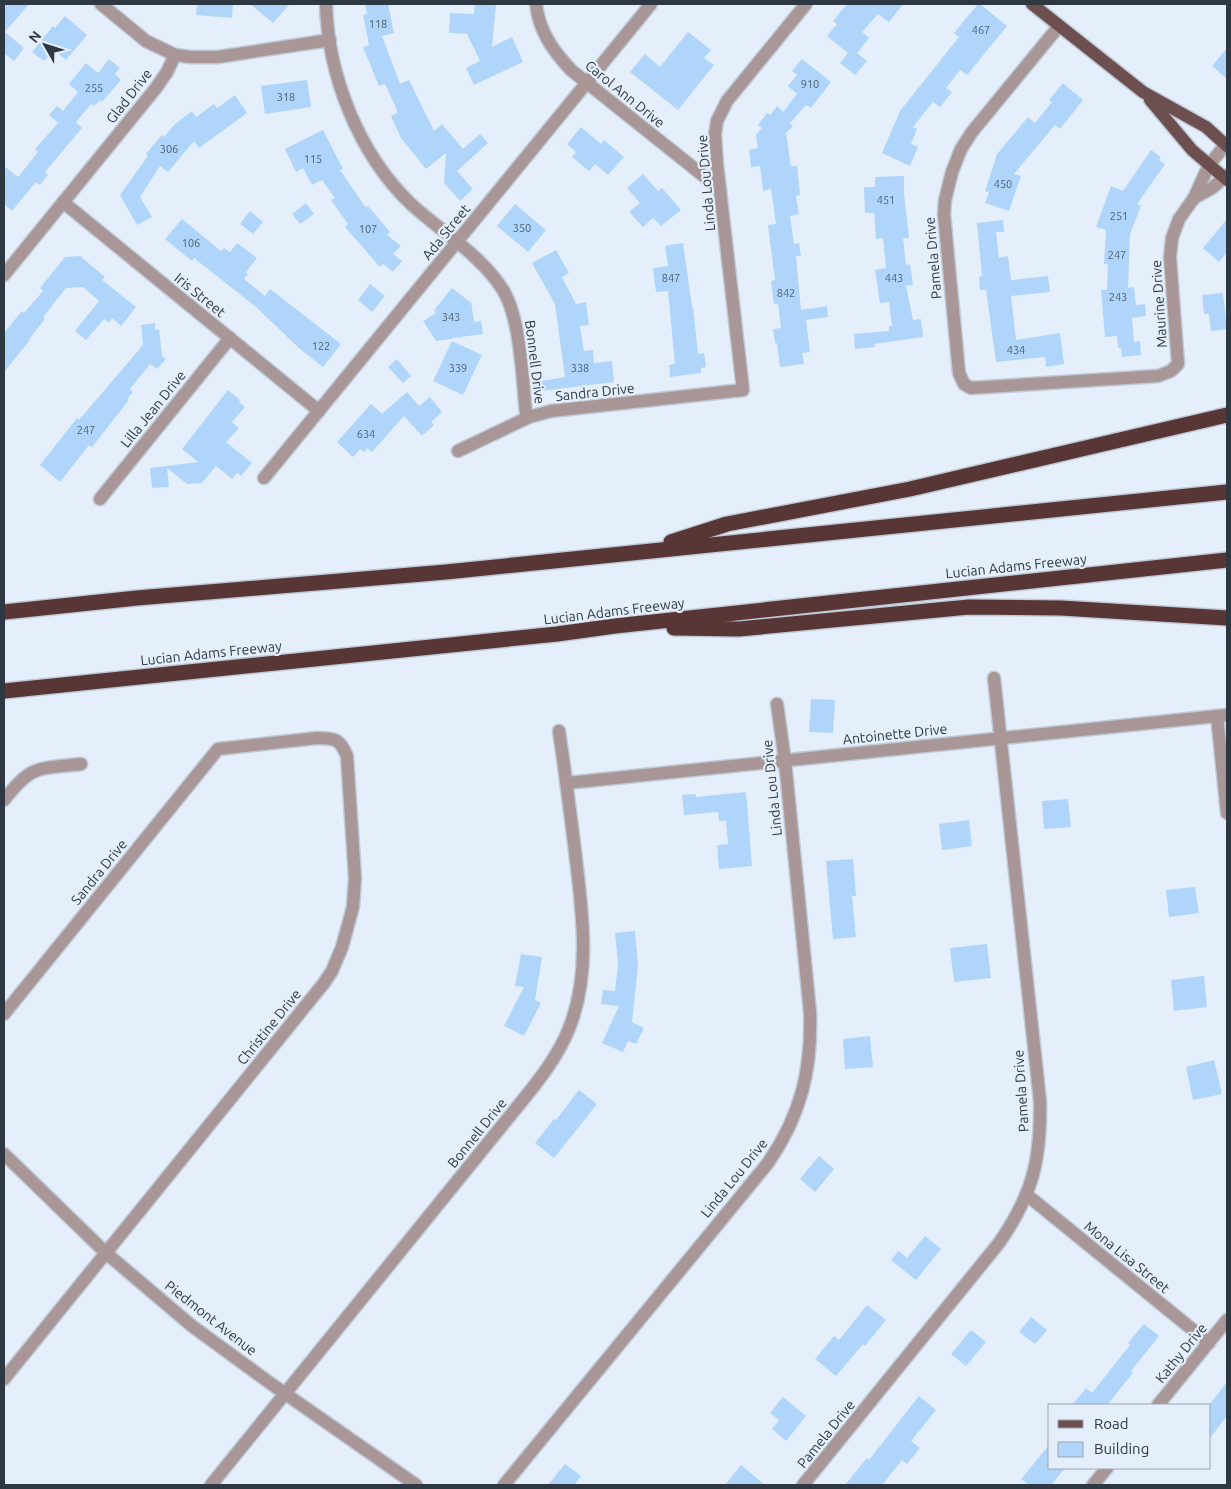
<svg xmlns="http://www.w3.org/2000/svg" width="1231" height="1489" font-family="Ubuntu,sans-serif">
<rect width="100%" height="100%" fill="#e4effb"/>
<g fill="#afd5fb">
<polygon points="4,4 29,4 5,32 24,48 14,61 4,53"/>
<polygon points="197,4 233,4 232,18 196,15"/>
<polygon points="250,4 290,4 273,23"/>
<polygon points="365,4 388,4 394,33 382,36 400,84 409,80 434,131 442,124 463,149 480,134 488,143 457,171 473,189 460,201 444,183 446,153 426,169 401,138 391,116 397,113 397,110 385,84 379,86 363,47 369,45 363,15 367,14"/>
<polygon points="475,4 496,4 492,47 512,37 523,62 474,85 466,68 480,61 467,34 449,33 450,13 474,14"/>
<polygon points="847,4 903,4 889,22 878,14 862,32 869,38 857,53 867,61 855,75 840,63 848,53 827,36 837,24 833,21"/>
<polygon points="978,4 980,4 1007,26 967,75 960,70 946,88 952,92 940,107 933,102 913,127 917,129 911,144 918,147 910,166 882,153 900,111 959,37 954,33"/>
<polygon points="65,16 87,35 66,60 54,50 44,61 32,52 53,26 55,28"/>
<polygon points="688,32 711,50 704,58 714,65 678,110 630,72 645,54 660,67"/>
<polygon points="1227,48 1227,79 1212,66"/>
<polygon points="109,59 120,68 115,74 121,80 102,102 100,100 94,106 91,104 76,122 82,128 45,172 48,175 40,185 36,182 12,211 4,204 4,166 18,177 38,152 35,149 58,123 49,115 57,106 63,111 78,92 69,84 86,63 98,73"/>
<polygon points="802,59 831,82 811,108 806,105 790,123 793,126 786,133 791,166 797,166 800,195 796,196 799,214 790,216 794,244 799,243 801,256 796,256 801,310 827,306 828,317 806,320 810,352 802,353 804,364 780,367 777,343 775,343 773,329 781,328 778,304 774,304 771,281 775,280 768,225 776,224 771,189 763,191 760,166 751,167 749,150 758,148 756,135 762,128 758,125 767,113 770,115 777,106 783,112 797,94 788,86 797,75 792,71"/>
<polygon points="307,80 311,107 265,114 261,86"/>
<polygon points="1063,83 1083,100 1060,129 1055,125 1014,174 1021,176 1009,211 985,203 989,192 985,191 997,154 1028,117 1035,123 1052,102 1049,100"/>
<polygon points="235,95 247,113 199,148 194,141 168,172 160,166 140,197 152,217 137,225 120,195 148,156 146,154 162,135 164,137 174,125 192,111 196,117 214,104 217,108"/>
<polygon points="581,127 601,144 604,140 624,157 608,175 595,164 589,171 572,157 576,152 567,144"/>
<polygon points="323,130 343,169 340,170 366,208 368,206 390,232 387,235 401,246 393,254 402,261 393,272 383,264 380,267 345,227 348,224 331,200 335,198 322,180 312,185 303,168 296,172 285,149"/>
<polygon points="1151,150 1161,157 1159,160 1165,164 1137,204 1141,206 1130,234 1128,288 1134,287 1136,305 1145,304 1146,316 1132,318 1134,342 1140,341 1141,355 1122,357 1121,348 1118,348 1117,336 1105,337 1101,290 1107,290 1108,264 1104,264 1106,230 1096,227 1111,186 1123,191"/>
<polygon points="643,174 658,191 662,188 681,210 661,226 653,218 643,227 629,212 640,203 627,188"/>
<polygon points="904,176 904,194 909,238 903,238 906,265 910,264 913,285 906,286 913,320 921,319 923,337 874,344 875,347 855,349 854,334 889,331 889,326 892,326 889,302 880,303 875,270 886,268 883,238 876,239 874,213 865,213 864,187 875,187 875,177"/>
<polygon points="306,203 314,214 300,224 292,214"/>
<polygon points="515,204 546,230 528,252 497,226"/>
<polygon points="250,211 263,222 253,234 240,224"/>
<polygon points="182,219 221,251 224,248 230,252 237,243 257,258 246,272 248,274 244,279 265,296 270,289 341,344 323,367 300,349 256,307 194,258 192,261 165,239"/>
<polygon points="1227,219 1227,252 1219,262 1203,248"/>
<polygon points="1003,220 1004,232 996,232 999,258 1008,256 1011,280 1048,276 1050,292 1011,296 1016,340 1060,333 1064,364 1046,367 1045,357 996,362 986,290 980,290 979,277 982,276 977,223"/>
<polygon points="683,243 692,307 693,307 698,354 704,353 706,367 701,368 701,373 670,377 669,365 675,364 668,291 656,292 653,268 668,266 665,246"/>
<polygon points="556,250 569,273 562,277 576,304 586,302 589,325 580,326 584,351 593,350 594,363 612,361 614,382 542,391 541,381 565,377 555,304 532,263"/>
<polygon points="80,256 105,277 102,280 136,307 121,326 112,318 109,323 104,319 86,340 75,331 99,301 83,287 66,288 43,317 45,319 29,339 30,340 4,372 4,333 22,311 24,313 43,291 40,288 65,257"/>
<polygon points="370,284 385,296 372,312 358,300"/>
<polygon points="452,288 470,302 471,301 474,322 481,321 483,334 453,338 454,336 452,339 436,341 423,321 436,313 434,310"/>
<polygon points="1223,293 1227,329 1211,331 1209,314 1204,314 1202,295"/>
<polygon points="155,323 155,330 159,329 162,356 166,359 157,369 150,364 130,389 133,392 127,399 129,400 92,447 89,445 60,482 40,465 77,418 79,420 143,345 141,325"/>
<polygon points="452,341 482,355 463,395 433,381"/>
<polygon points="397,359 411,376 403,383 388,367"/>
<polygon points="228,390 240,400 239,402 245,407 232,422 239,428 226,442 252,463 241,476 237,473 232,479 216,466 202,483 187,484 167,468 169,487 152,488 150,468 198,462 182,449"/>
<polygon points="407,392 419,406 430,397 442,412 431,422 434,425 422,436 404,416 372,452 367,448 364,452 360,449 353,457 337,442 371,404 382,414"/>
<polygon points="811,699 835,700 833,733 809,732"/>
<polygon points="746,792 752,866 719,869 717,845 728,844 726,821 719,821 718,812 684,815 682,795 696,794 696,797"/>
<polygon points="1068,799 1071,827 1044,829 1042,801"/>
<polygon points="969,820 972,846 942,850 939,824"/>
<polygon points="853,859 856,896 852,896 856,937 833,939 826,861"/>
<polygon points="1195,887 1199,913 1169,917 1166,890"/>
<polygon points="635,931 638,966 632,1022 644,1028 636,1044 628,1041 623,1052 602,1043 619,1006 601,1004 603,990 615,991 618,964 615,933"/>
<polygon points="987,944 991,978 954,982 950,948"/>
<polygon points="521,954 542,957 535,1000 541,1003 524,1036 504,1026 524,987 515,986"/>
<polygon points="1204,976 1207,1007 1174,1011 1171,980"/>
<polygon points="870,1036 873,1067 845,1069 843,1039"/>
<polygon points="1214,1060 1222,1094 1193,1100 1186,1067"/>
<polygon points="579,1090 597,1104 554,1158 535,1143 554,1119 556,1120"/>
<polygon points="819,1156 834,1169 815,1192 800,1179"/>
<polygon points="925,1236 941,1249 916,1280 891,1260 899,1251 907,1258"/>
<polygon points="867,1305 886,1320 865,1346 863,1344 836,1376 815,1359 834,1336 839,1340"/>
<polygon points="1031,1317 1047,1330 1035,1344 1019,1332"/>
<polygon points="1144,1324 1159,1336 1131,1371 1133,1373 1107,1405 1072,1405 1086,1388 1092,1393 1130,1345 1128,1343"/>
<polygon points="971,1330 986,1342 966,1366 951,1354"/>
<polygon points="1227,1382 1227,1416 1210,1438 1210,1404"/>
<polygon points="919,1396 936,1410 911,1441 920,1448 907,1464 902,1460 882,1485 845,1485 867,1458 869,1460"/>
<polygon points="783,1397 806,1416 786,1441 772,1429 779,1420 770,1413"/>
<polygon points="1050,1444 1050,1468 1065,1468 1051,1485 1029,1485 1021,1479"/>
<polygon points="565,1464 581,1476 574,1485 548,1485"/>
<polygon points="741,1465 765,1485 725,1485"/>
</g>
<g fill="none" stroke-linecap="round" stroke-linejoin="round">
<defs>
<g id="minor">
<polyline points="101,4 146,41 175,55 190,57 218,57 330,40"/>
<path d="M326 4C328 76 359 155 412 205 443 233 481 255 503 290 521 320 522 378 526 413L529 417"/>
<path d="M536 4C539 31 553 51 571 70L720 189"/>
<polyline points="1059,26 972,132 961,149 952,172 945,200 944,214 959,373 964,384 971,388 1158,376 1171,371 1178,364 1170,258 1172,238 1179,219 1194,198 1209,165 1227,143"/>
<polyline points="1194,198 1212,188 1227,175"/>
<polyline points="63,202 319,411"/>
<polyline points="4,275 156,88 167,72 175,55"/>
<polyline points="458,451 529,417 551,411 743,390 717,164 715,135 717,121 727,101 806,4"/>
<polyline points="264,478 651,4"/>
<polyline points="100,499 230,338"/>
<polyline points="1217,716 1227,813"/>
<polyline points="567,783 1227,715"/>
<path d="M4 800C32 764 38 769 81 764"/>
<path d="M4 1014 218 749 317 738C335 738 340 739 347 756L355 878 353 907 342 947 332 971 324 983 4 1379"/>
<polyline points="4,1154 106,1253 192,1326 270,1383 416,1485"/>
<polyline points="1027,1195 1209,1343"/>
<polyline points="1158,1405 1227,1320"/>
<path d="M211 1485 522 1101C540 1079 557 1057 568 1031 592 974 582 911 575 851 570 811 565 771 559 731"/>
<path d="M504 1485 768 1163C801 1115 812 1070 810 1012L785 761 777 704"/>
<path d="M803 1485 999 1243C1033 1194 1041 1160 1040 1101L994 678"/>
<polyline points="1093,1485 1107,1468"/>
</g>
<g id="major">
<polyline points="1032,4 1143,92 1206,127 1227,146"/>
<polyline points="1150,100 1192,150 1227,180"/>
</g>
<g id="highway">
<polyline points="671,542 727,524 910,489 1227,415"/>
<polyline points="4,612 137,598 446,572 1227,492"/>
<polyline points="674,628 739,629 969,607 1061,608 1227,618"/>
<polyline points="4,691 557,634 615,626 1227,560"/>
</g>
</defs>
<use href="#minor" stroke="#bfcad6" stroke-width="15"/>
<use href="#major" stroke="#bfcad6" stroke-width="15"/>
<use href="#highway" stroke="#bfcad6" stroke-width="18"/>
<use href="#minor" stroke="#a99696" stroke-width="12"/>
<use href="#major" stroke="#6e4f4f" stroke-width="12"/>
<use href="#highway" stroke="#583636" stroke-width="15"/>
</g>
<g text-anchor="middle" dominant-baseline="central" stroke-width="4.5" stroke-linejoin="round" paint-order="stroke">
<g font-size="11" fill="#4e5f71">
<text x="378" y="24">118</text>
<text x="981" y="30">467</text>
<text x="810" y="84">910</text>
<text x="94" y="88">255</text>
<text x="286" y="97">318</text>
<text x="169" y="149">306</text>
<text x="313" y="159">115</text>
<text x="1003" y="184">450</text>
<text x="886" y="200">451</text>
<text x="1119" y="216">251</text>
<text x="522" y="228">350</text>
<text x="368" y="229">107</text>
<text x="191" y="243">106</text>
<text x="1117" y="255">247</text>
<text x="671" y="278">847</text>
<text x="894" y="278">443</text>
<text x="786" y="293">842</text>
<text x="1118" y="297">243</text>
<text x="451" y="317">343</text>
<text x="321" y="346">122</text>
<text x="1016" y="350">434</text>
<text x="458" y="368">339</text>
<text x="580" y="368">338</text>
<text x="86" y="430">247</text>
<text x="366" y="434">634</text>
</g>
<g font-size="14" fill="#2d3843" stroke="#e4effb">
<text transform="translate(625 94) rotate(39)">Carol Ann Drive</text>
<text transform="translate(129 96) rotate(-52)">Glad Drive</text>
<text transform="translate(706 183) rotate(-95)">Linda Lou Drive</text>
<text transform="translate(446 232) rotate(-51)">Ada Street</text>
<text transform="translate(933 258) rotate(-95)">Pamela Drive</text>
<text transform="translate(200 295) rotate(39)">Iris Street</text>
<text transform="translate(1159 304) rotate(-94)">Maurine Drive</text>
<text transform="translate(535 362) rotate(83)">Bonnell Drive</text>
<text transform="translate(595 392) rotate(-6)">Sandra Drive</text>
<text transform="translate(153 409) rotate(-51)">Lilla Jean Drive</text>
<text transform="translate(1016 566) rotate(-6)">Lucian Adams Freeway</text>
<text transform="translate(614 611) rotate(-7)">Lucian Adams Freeway</text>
<text transform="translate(211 653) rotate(-6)">Lucian Adams Freeway</text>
<text transform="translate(895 734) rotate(-6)">Antoinette Drive</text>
<text transform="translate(772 788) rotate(-96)">Linda Lou Drive</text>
<text transform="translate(99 872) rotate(-51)">Sandra Drive</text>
<text transform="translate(269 1027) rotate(-51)">Christine Drive</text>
<text transform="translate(1021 1091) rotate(-94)">Pamela Drive</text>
<text transform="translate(477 1133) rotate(-51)">Bonnell Drive</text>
<text transform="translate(734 1178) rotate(-51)">Linda Lou Drive</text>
<text transform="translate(1127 1257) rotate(39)">Mona Lisa Street</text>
<text transform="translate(211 1318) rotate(38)">Piedmont Avenue</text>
<text transform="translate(1181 1353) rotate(-51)">Kathy Drive</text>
<text transform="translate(826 1434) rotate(-51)">Pamela Drive</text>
</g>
</g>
<rect width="1231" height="1489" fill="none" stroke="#2d3843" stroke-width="10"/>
<rect x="1048" y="1404" width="162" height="65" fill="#e4effb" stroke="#9ba6b1"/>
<rect x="1058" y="1420" width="25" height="8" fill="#6e4f4f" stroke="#9ba6b1"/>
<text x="1094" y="1429" font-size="15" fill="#2d3843">Road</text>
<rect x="1058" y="1442" width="25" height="15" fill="#afd5fb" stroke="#9ba6b1"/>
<text x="1094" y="1454" font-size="15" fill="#2d3843">Building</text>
<g transform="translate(45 45) rotate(309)" stroke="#e4effb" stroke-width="4" paint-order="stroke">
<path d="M0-4L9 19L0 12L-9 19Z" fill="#2d3843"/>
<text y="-8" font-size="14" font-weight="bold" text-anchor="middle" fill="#2d3843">N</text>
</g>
</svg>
